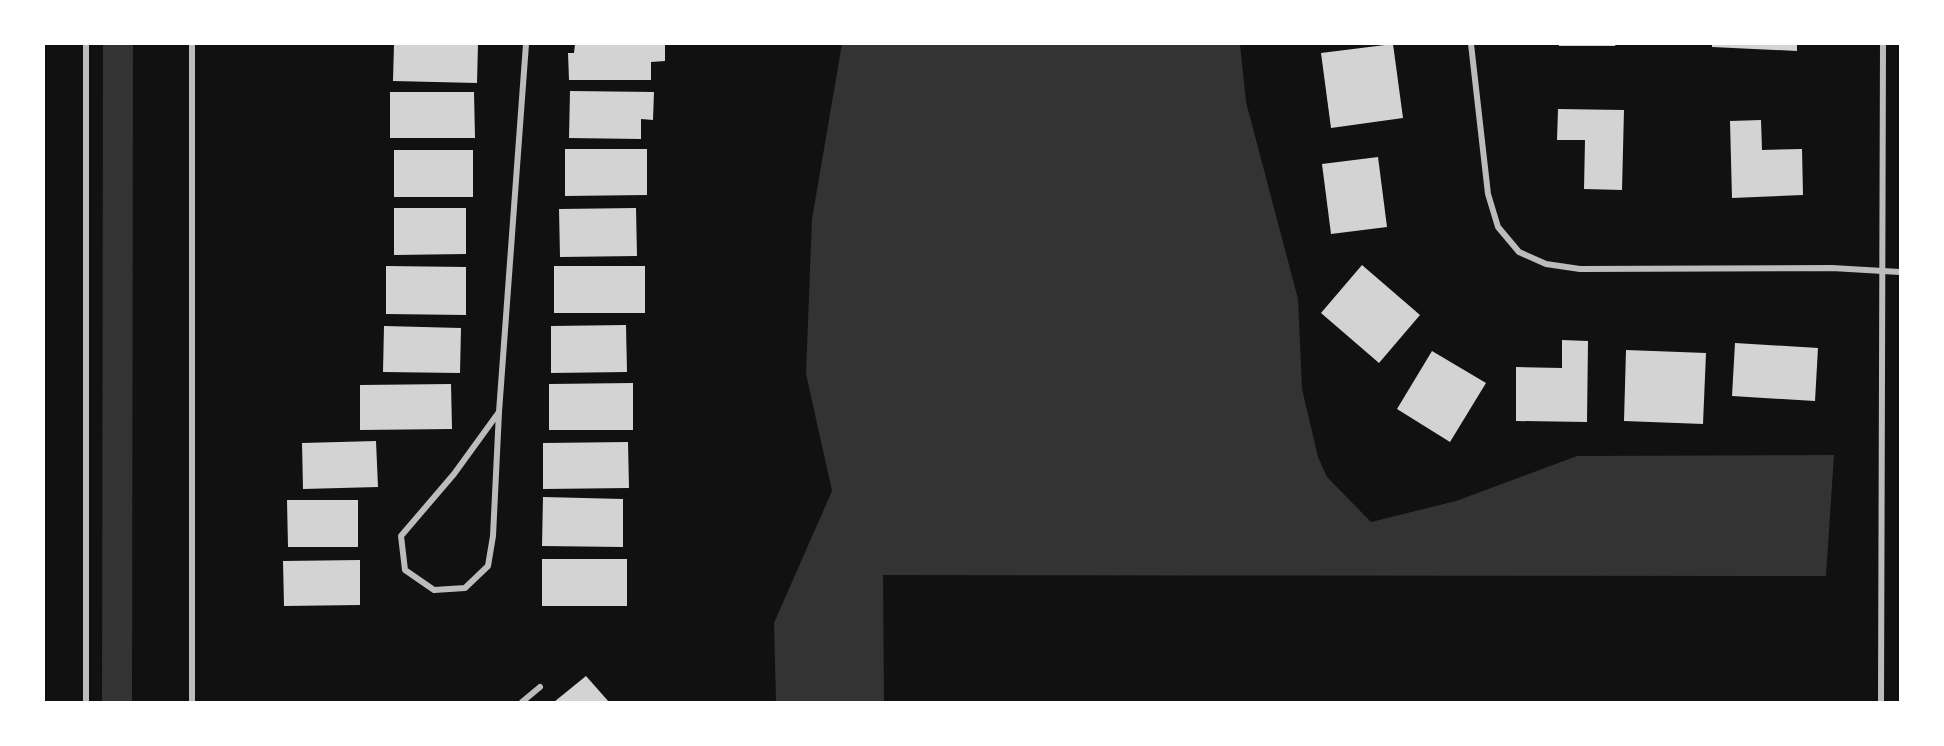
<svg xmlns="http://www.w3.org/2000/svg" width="1944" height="746" font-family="Rubik,sans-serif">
<rect width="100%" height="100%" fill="#111"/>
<polygon fill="#333" points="842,44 1240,44 1246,102 1298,299 1302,389 1318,457 1327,477 1371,522 1456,501 1577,456 1834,455 1826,576 883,575 884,702 776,702 774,623 832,491 806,374 812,219"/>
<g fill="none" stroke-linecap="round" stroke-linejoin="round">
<polyline stroke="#333" stroke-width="30" points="117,702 118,44"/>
</g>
<g fill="#d3d3d3">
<polygon points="394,44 478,44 477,83 393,81"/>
<polygon points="575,44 665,44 665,61 651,62 651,80 569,80 568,53 574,53"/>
<polygon points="1393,44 1403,118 1331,128 1321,53"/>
<polygon points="1559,44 1616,44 1615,46 1559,46"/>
<polygon points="1712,44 1797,44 1797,51 1712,47"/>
<polygon points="570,91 654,92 653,120 641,119 641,139 569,138"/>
<polygon points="390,92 474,92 475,138 390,138"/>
<polygon points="1558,109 1624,110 1622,190 1584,189 1585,140 1557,140"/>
<polygon points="1761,120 1762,150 1802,149 1803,195 1732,198 1730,121"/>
<polygon points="565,149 647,149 647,195 565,196"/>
<rect x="394" y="150" width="79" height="47"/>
<polygon points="1378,157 1387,227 1331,234 1322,164"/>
<polygon points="394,208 466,208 466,254 394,255"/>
<polygon points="636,208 637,256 560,257 559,209"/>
<polygon points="1362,265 1420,315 1379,363 1321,313"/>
<polygon points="386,266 466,267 466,315 386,314"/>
<rect x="554" y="266" width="91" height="47"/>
<polygon points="626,325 627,372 551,373 551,326"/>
<polygon points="384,326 461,328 460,373 383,372"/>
<polygon points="1562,340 1588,341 1587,422 1516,421 1516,367 1562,368"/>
<polygon points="1735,343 1818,348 1815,401 1732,396"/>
<polygon points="1626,350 1706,353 1703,424 1624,421"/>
<polygon points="1432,351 1486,383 1450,442 1397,409"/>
<polygon points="633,383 633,430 549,430 549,384"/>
<polygon points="451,384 452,429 360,430 360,385"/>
<polygon points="376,441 378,487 303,489 302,443"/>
<polygon points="628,442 629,488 543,489 543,443"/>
<polygon points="543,497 623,499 623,547 542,546"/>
<polygon points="287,500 358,500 358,547 288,547"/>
<rect x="542" y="559" width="85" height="47"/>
<polygon points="360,560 360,605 284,606 283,561"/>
<polygon points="586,676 609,702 554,702"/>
</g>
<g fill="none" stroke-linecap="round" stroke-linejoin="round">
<g stroke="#bcbcbc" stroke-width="6">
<polyline points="1471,44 1488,194 1498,227 1519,252 1546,264 1580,269 1832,268 1900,272"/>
<polygon points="499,412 493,536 488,566 465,588 434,590 405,570 401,536 454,474"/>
<polyline points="499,412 526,44"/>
<polyline points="86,702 86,44"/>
<polyline points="192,702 192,44"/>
<polyline points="522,702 540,687"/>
<polyline points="1881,702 1883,44"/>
</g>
</g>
<rect width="1944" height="746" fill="none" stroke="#ffffff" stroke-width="90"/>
</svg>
